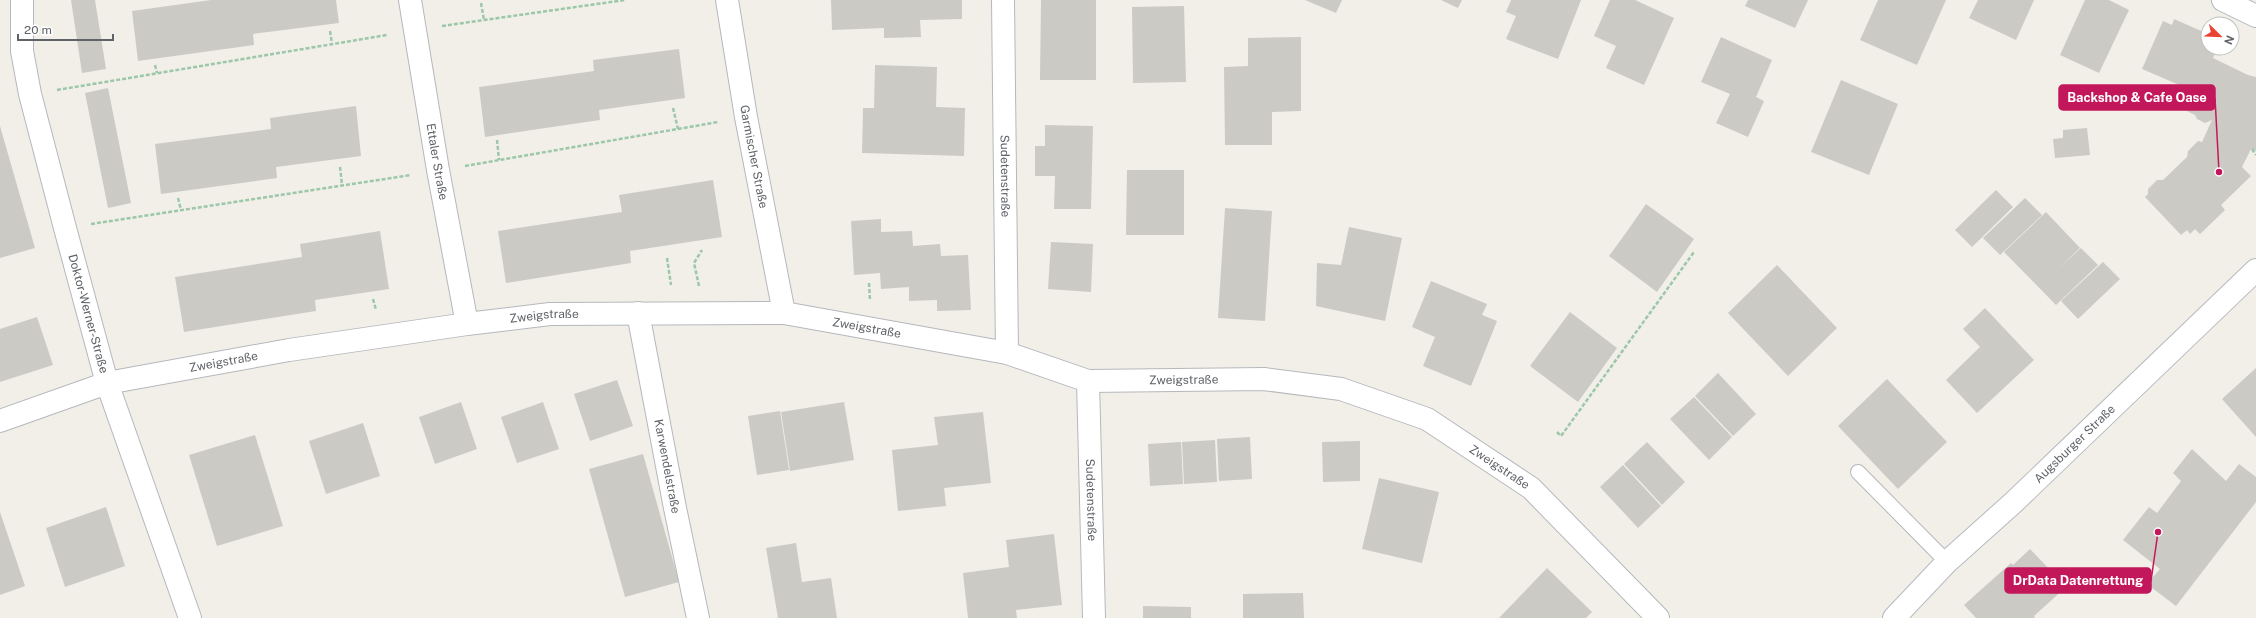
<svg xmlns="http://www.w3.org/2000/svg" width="2256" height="618" font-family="'Public Sans',sans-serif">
<rect width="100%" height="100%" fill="#f1efe8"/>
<g fill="#cccac5">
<polygon points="71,0 95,0 106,69 82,73"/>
<polygon points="211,0 336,0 339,23 253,34 254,45 138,61 132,11"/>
<polygon points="831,0 962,0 962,19 920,20 921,37 884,38 884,28 832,30"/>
<polygon points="1041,0 1096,0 1096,80 1040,80"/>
<polygon points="1305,0 1342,0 1336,13"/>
<polygon points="1441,0 1462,0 1458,8"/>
<polygon points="1511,0 1581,0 1558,59 1506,39 1516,16 1506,12"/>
<polygon points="1610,0 1635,0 1674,18 1644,85 1606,68 1616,46 1594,36"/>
<polygon points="1748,0 1808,0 1795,28 1745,6"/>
<polygon points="1878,0 1946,0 1917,65 1860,40"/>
<polygon points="1978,0 2034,0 2016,40 1969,18"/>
<polygon points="2085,0 2109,0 2129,10 2099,73 2060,55"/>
<polygon points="1184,6 1186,82 1133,83 1132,7"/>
<polygon points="2174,19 2208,34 2208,48 2217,48 2213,58 2248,75 2256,77 2256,151 2251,149 2242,167 2251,176 2221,205 2225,210 2200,234 2195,229 2190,234 2187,230 2181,235 2145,197 2148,194 2148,189 2157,180 2163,180 2187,157 2188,151 2198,141 2202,142 2212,120 2205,123 2197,119 2195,115 2183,109 2191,90 2142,69 2163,21 2172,25"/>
<polygon points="1301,37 1301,111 1272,112 1272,145 1225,145 1224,67 1248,66 1248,38"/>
<polygon points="1721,37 1772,60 1756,97 1764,101 1748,137 1716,123 1730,94 1701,82"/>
<polygon points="679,49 685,98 599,110 600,120 485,137 479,87 594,71 593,60"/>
<polygon points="875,65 937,67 936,107 965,108 964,156 862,153 863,108 874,108"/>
<polygon points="1841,80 1898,104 1869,175 1811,152"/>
<polygon points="108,88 131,203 108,208 85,93"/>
<polygon points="356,106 361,156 276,167 277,178 161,194 155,144 271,129 270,118"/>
<polygon points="1045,125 1093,126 1091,209 1054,209 1055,176 1035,176 1035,146 1045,146"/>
<polygon points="0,126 35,248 0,258"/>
<polygon points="2087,128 2090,155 2055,158 2053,139 2063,138 2063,130"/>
<polygon points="1127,170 1184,170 1184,235 1126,235"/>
<polygon points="713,180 722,237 630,251 631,263 506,283 498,231 622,212 619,195"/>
<polygon points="1996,190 2013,207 1972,247 1955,230"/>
<polygon points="2025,198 2042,215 2000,255 1983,238"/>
<polygon points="1646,204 1694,239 1657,292 1609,256 1628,230 1661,254 1628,230"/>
<polygon points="1225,208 1272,211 1265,321 1218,318"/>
<polygon points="2046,212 2080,248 2057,270 2081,248 2098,265 2056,305 2004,252"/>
<polygon points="881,219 881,232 912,231 913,246 940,244 941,256 968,255 971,310 937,311 937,300 909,301 909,287 881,289 880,273 854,275 851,221"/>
<polygon points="1349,227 1402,238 1385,321 1316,306 1317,263 1341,265"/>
<polygon points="380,231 389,289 315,300 316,311 184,332 175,277 302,257 300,244"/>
<polygon points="1051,242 1093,244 1091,292 1048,289"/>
<polygon points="2103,262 2120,279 2078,319 2061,301"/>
<polygon points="1777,265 1837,328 1788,376 1728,313"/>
<polygon points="1431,281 1487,304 1482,315 1497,321 1471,386 1423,366 1435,337 1412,327"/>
<polygon points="1985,308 2034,360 1977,413 1946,380 1980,347 1963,329"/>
<polygon points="1570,312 1617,348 1578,402 1530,366"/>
<polygon points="37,317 53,365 0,382 0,329"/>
<polygon points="2256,368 2256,437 2222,399"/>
<polygon points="1718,373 1756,414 1733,436 1695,396"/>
<polygon points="1887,379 1947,442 1898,489 1838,426"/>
<polygon points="617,380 633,426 590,441 574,394"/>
<polygon points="1694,397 1732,437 1709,460 1670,419"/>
<polygon points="461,402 477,449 435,464 419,417"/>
<polygon points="543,402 559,449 517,463 501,417"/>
<polygon points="844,402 854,460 790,471 781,412"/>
<polygon points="780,411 789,470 757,475 748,416"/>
<polygon points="983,412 991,483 944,488 946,506 898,511 892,450 938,445 934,417"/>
<polygon points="363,423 380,476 326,494 309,441"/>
<polygon points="255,435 283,526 217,546 189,455"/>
<polygon points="1250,437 1252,479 1219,481 1217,439"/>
<polygon points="1215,440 1217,482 1184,484 1182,442"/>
<polygon points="1360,441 1360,481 1323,482 1322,442"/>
<polygon points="1181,442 1183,484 1150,486 1148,444"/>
<polygon points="1647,442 1685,482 1662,505 1624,464"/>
<polygon points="2192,449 2226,481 2239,464 2256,477 2256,502 2176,606 2147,584 2160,569 2123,540 2149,507 2157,513 2181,481 2173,473"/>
<polygon points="643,454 679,582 625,597 589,469"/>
<polygon points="1623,465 1661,506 1638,528 1600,487"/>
<polygon points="1379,478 1439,492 1422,563 1362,549"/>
<polygon points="106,507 125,566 65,587 46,528"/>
<polygon points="0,512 25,586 0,595"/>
<polygon points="1054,534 1062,605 1016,610 1017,618 968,618 963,573 1009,567 1006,540"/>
<polygon points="796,543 802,582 831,578 837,618 778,618 766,548"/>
<polygon points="2030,549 2066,587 2034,616 2035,618 1976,618 1964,605 2011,563 2013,565"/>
<polygon points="1547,568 1592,612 1586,618 1499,618"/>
<polygon points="1303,593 1304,618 1243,618 1243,594"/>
<polygon points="1143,606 1191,607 1191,618 1143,618"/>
</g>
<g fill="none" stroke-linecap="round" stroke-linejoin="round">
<defs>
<polyline id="lane" points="1858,472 1947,562"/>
<g id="street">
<path id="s1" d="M22 0V51L30 94 65 228 107 383 190 618"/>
<path id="s2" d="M410 0 438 170 467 324"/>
<path id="s3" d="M727 0 746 117 784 313"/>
<path id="s4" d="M1003 0 1007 353"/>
<polyline points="2223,0 2256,16"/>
<path id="s5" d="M638 313 675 508 698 618"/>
<path id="s6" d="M1088 381 1094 618"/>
<path id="s7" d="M0 421 107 383 289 350 467 324 550 314 784 313 1007 353 1088 381 1264 379 1341 389 1427 419 1531 488 1658 618"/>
</g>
<g id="secondary">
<path id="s8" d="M1894 618 1947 562 2014 502 2256 270"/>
</g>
</defs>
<use href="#lane" stroke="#b5b8bc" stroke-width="16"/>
<use href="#street" stroke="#b5b8bc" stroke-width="24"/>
<use href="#secondary" stroke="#b6babf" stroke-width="24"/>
<g stroke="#9cc7a9" stroke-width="2.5" stroke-dasharray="4 2" stroke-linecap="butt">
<polyline points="481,3 484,20"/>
<polyline points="442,26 625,0"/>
<polyline points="330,31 332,44"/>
<polyline points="155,65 157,73"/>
<polyline points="57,90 387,35"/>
<polyline points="673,108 678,129"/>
<polyline points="497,140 499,160"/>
<polyline points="2252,149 2256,155"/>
<polyline points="465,166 718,122"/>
<polyline points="340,167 342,185"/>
<polyline points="178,198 181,210"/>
<polyline points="91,224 411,175"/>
<polyline points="667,258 671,285"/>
<polyline points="869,283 870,300"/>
<polyline points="699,286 694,263 702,250"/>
<polyline points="373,299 376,310"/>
<polyline points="1557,432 1561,436 1694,252"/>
</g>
<use href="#lane" stroke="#fff" stroke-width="14"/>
<use href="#street" stroke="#fff" stroke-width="22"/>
<use href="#secondary" stroke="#fff" stroke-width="22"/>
</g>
<g text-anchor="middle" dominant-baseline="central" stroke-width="3" stroke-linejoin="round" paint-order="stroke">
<g font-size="12" fill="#5f6368" stroke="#fff">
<text stroke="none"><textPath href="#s3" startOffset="159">Garmischer Straße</textPath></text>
<text stroke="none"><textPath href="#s2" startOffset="164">Ettaler Straße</textPath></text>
<text stroke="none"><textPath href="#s4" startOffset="176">Sudetenstraße</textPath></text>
<text stroke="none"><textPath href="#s1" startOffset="322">Doktor-Werner-Straße</textPath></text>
<text stroke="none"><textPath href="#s7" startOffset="556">Zweigstraße</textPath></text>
<text stroke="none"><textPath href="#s7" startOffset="880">Zweigstraße</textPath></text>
<text stroke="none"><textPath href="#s7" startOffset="232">Zweigstraße</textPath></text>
<text stroke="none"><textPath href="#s7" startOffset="1204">Zweigstraße</textPath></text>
<text stroke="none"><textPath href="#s8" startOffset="251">Augsburger Straße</textPath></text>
<text stroke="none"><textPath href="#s5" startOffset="156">Karwendelstraße</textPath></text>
<text stroke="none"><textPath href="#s7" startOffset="1540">Zweigstraße</textPath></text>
<text stroke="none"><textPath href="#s6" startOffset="119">Sudetenstraße</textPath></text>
</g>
</g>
<path fill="none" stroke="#c2185b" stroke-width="1.5" d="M2219 172L2215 98M2158 532L2151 581"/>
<g fill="#c2185b" stroke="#fff" stroke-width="1.5">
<circle cx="2219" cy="172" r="4"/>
<circle cx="2158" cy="532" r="4"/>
</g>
<g fill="#c2185b" stroke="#c2185b" stroke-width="1.5">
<rect x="2059" y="85" width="156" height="25" rx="4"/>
<rect x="2005" y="568" width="146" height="25" rx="4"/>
</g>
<g font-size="13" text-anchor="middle" font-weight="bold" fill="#fff">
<text x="2137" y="102">Backshop &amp; Cafe Oase</text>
<text x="2078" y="585">DrData Datenrettung</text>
</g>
<g transform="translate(2220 36) rotate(113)"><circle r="19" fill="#ffffff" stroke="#bfc1c3"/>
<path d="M0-3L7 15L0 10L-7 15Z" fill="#ea4335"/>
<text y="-6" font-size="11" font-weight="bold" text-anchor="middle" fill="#5f6368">N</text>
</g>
<path d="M18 34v6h95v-6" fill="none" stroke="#5f6368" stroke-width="2"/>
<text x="24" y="34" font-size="12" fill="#5f6368" stroke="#ffffff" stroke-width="3" paint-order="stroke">20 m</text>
</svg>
